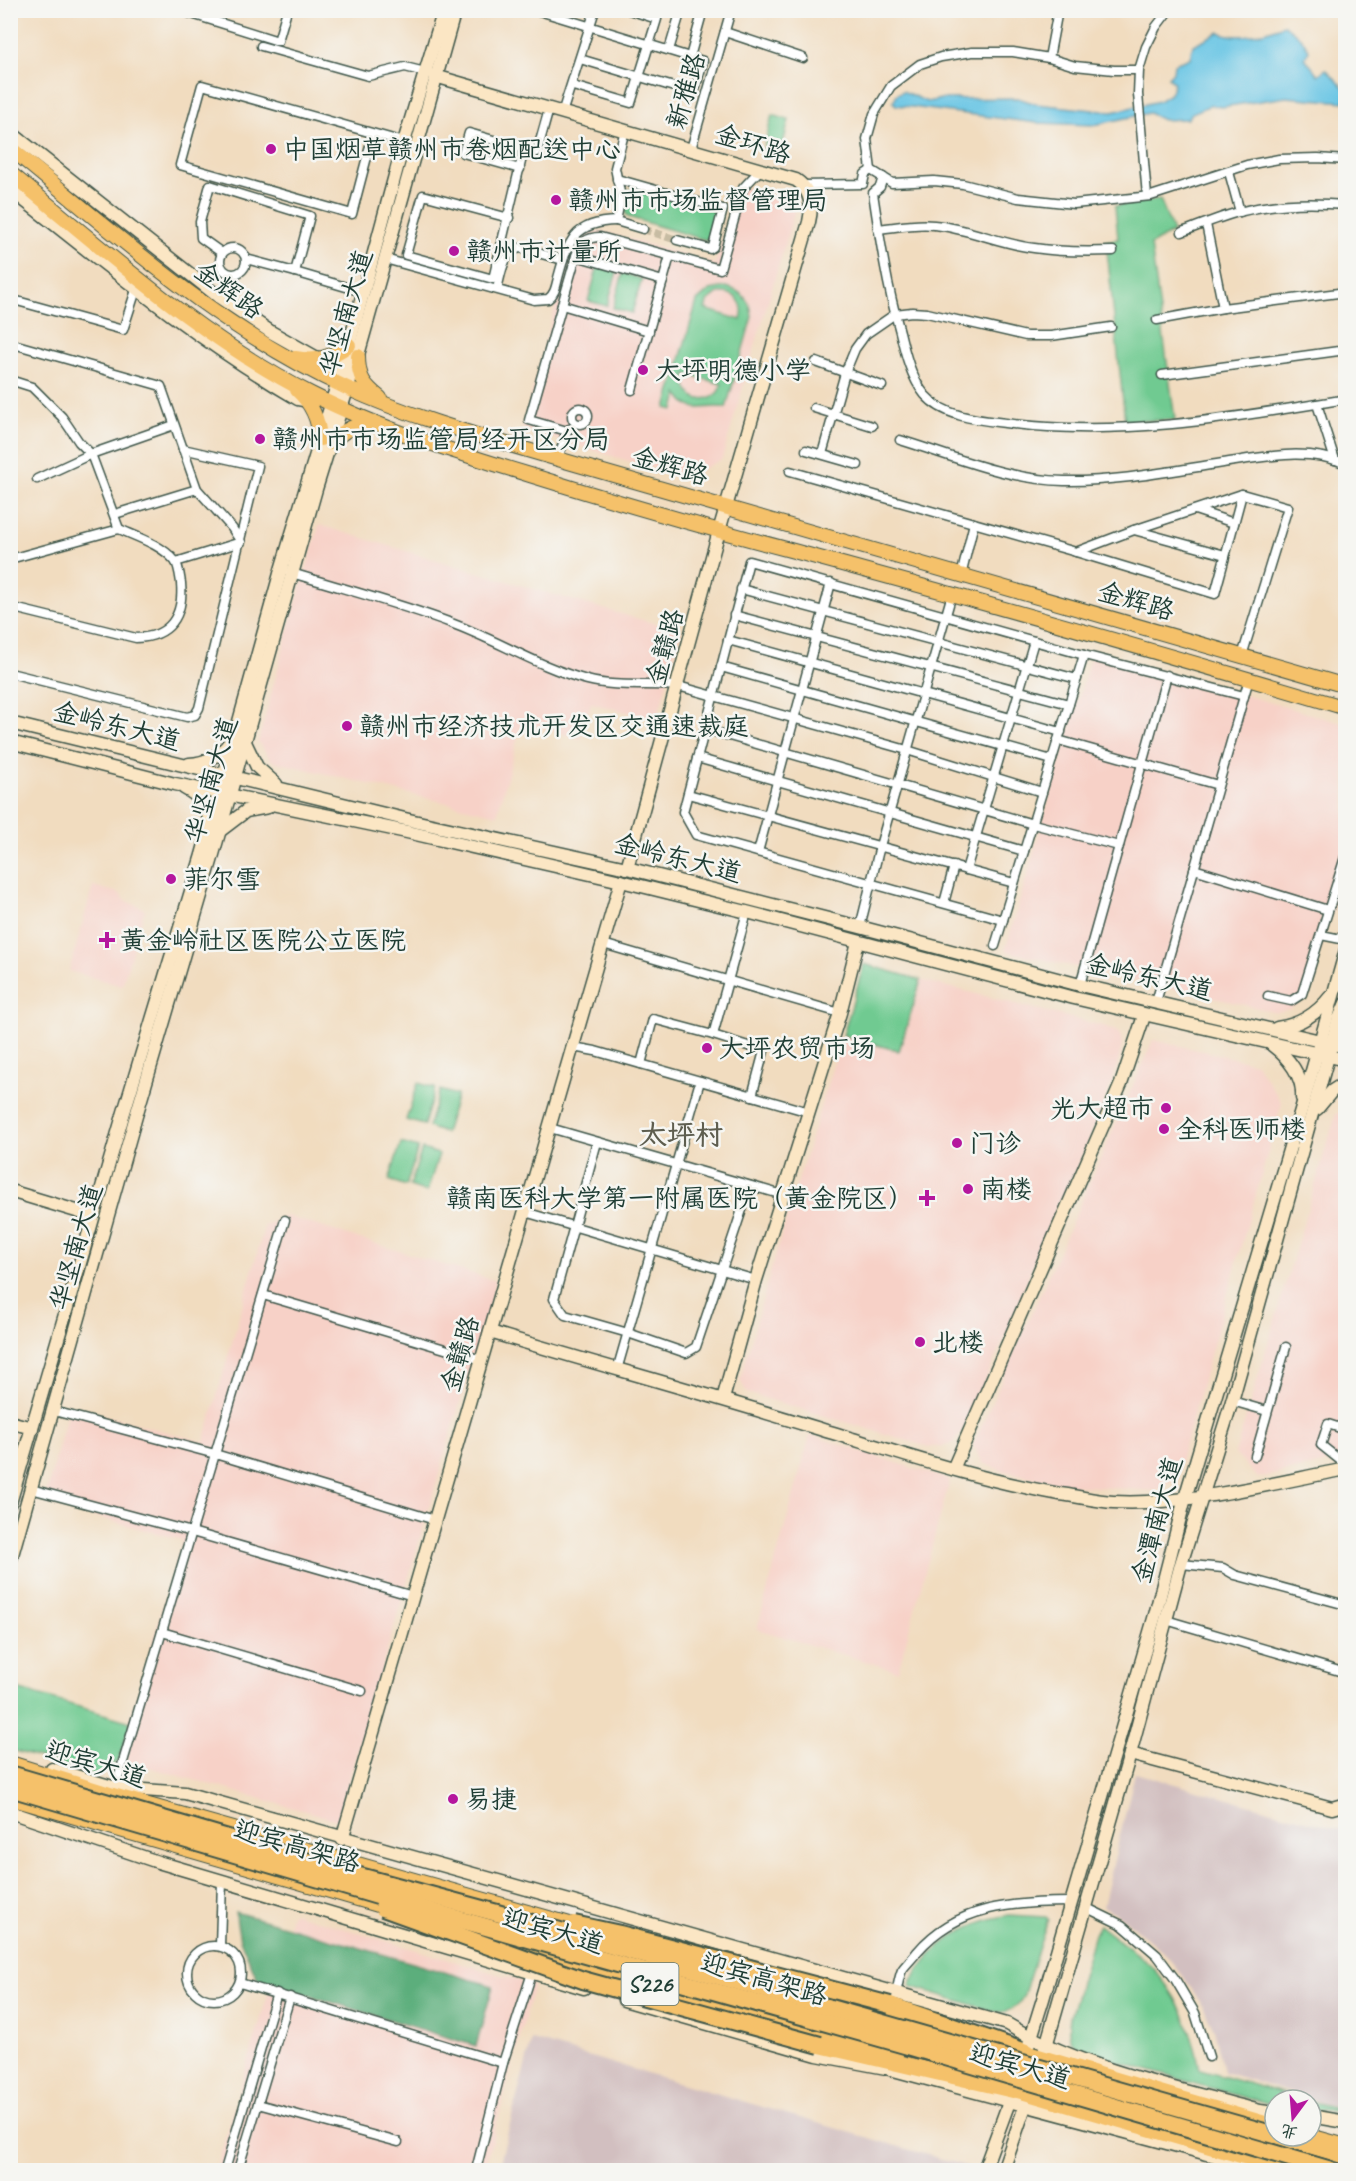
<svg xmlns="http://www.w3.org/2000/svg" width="1356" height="2181" font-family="Caveat,'LXGW WenKai TC',sans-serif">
<rect width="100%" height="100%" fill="#f6f6f2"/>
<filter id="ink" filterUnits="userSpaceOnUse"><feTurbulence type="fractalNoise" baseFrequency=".0167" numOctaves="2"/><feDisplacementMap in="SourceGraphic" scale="12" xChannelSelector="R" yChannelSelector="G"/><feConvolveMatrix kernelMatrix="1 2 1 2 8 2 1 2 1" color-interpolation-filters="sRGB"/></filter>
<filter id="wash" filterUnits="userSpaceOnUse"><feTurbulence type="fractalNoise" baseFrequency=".008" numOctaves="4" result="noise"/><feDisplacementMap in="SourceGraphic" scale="24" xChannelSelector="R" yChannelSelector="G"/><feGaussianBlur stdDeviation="1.35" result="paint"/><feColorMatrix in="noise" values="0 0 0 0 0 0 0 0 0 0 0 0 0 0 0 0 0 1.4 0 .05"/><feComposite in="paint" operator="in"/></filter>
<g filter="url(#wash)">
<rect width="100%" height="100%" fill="#f1dcbf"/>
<g fill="#f7d1c7">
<polygon points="739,186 797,203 722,459 685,478 522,429 570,251 579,237 589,232 605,232 715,264"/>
<polygon points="319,525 537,590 681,631 657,720 591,703 581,739 522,722 497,815 272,761 258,742 290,624"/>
<polygon points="1092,651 1345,724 1345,871 1305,999 1290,1009 1276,1012 1005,951"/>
<polygon points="93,886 119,893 126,901 145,909 122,986 69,971"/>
<polygon points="864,964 921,980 1107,1027 1120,1033 1122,1043 1119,1059 1110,1087 1082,1156 1042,1240 1007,1333 961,1433 953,1443 942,1447 929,1447 747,1393 740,1380 775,1256"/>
<polygon points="1153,1040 1256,1063 1282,1103 1175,1479 1156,1491 1066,1485 1000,1470 983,1463 973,1445"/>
<polygon points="1345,1109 1345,1459 1258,1478 1235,1454 1336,1114"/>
<polygon points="286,1216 496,1281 337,1820 119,1759 182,1540 44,1503 69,1406 204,1442 265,1225"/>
<polygon points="810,1435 950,1480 898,1671 757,1629"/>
<polygon points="292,1913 534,1985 484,2170 216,2170"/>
</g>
<g fill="#d2bfc0">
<polygon points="1135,1773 1345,1831 1345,2110 1224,2072 1215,2033 1204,2008 1183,1976 1165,1954 1126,1920 1103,1906"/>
<polygon points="532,2040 969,2167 970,2170 498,2170"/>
</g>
<g fill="#70ca91" stroke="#488462" stroke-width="1.5" fill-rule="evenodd">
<polygon points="772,115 789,120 780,156 763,152"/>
<path d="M629 189 720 213 713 236 708 240 702 239 628 217C621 209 626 199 629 189Z"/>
<polygon points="1160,199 1173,232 1151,245 1175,420 1125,421 1106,241 1118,239 1115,206"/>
<polygon points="598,266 617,272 607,306 588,301"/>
<polygon points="623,273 642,279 632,313 613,308"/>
<path d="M726 287C742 291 751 301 752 317L726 408C706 403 693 418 678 394L674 410 666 408 697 301 710 290ZM718 293C735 291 746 303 741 320L705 309 708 301ZM686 374 722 384 718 392 711 398 698 399C688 394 683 385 686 374Z"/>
<polygon points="864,964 921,980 899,1051 843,1035"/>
<polygon points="418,1083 435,1088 424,1125 406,1120"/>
<polygon points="440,1090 457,1095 445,1133 428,1127"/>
<polygon points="401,1143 418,1148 406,1186 389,1180"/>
<polygon points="422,1149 439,1154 427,1192 410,1186"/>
<polygon points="10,1687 131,1722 119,1759 98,1775 11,1750"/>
<path d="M1009 1915 1046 1917 1048 1919 1023 1997C1017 2008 1008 2013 996 2012L910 1986 911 1982C933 1944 965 1922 1009 1915Z"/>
<path d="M1099 1925C1112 1936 1126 1945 1140 1956 1175 1986 1192 2025 1200 2070L1307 2100H1275L1274 2106 1094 2055C1073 2048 1066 2042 1070 2018L1094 1934Z"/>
<polygon points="1311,2101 1345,2111 1345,2112 1311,2109"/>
</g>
<polygon fill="#5cae7b" stroke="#3e7658" stroke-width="1.5" points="235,1912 493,1986 476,2046 258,1980 240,1940"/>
<path fill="#66c4e4" stroke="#42808c" stroke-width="1.5" d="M1284 25C1294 32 1303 38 1309 50L1305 58 1318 75 1326 69 1346 90 1345 102 1286 97 1222 107 1211 105 1192 113 1187 119 1163 120 1149 113 1094 125 1037 123 896 105 893 102 897 94 903 91 927 102 941 99 1018 98 1036 104 1112 112 1159 101 1170 94 1174 83 1168 77 1173 72 1174 64 1190 58 1193 45 1219 32C1240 41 1263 33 1284 25Z"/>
</g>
<g filter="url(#ink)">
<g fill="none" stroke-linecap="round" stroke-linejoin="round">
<polyline stroke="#c7bca3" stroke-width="8" stroke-dasharray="8 4" stroke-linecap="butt" points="643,229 677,240"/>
<defs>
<g id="street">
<polyline points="179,10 278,41 287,10"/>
<polyline points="536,10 703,61 694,93 580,59"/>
<polyline points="935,10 950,10"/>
<polyline points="725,32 803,58"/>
<polyline points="261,46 368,76 405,67 425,72"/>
<polyline points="669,50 681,10"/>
<polyline points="690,57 703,10"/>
<polyline points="1049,58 1058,10"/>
<polyline points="573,86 631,103 657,19 629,10"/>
<polyline points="562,113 595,10"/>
<polyline points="373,134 352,214 180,165 202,85 404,142"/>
<polyline points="691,149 731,10"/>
<polyline points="520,169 463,153 469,133 524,149"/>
<polyline points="871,170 892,183 934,181 963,184 1018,198 1074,204 1151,196 1247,165 1279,159 1318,158 1346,160"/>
<polyline points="871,170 867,139 874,114 891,86 920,64 941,57 972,52 1013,52 1049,58 1075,66 1114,70 1139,70"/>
<polyline points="1229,172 1240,212"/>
<path d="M883 177 880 187 873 193C880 240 887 286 900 332 905 353 911 378 925 395 944 417 979 420 1005 423 1119 438 1233 418 1346 399"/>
<polyline points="617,179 723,209 713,247 710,249 677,240"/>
<polyline points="804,185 863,184 865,174 871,170"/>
<polyline points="1147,196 1138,94 1139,70 1146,47 1156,27 1169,10"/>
<polyline points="509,218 423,195 406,255 493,279 524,149 537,152 549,109"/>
<polyline points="616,221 643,229"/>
<polyline points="1206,224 1223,308"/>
<path d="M878 229C897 227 915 223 934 225 968 228 1000 244 1034 248 1060 252 1086 252 1113 251"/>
<path d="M1182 232C1201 225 1220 217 1239 212 1273 203 1311 202 1346 205"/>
<circle cx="233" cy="261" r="13"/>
<polyline points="222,253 201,238 200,222 210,185 310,216 295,272 363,292"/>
<path d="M576 256C579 244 587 237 600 237L720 269 743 188 761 169"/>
<polyline points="246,259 295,272"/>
<path d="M385 259 534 300 548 299C555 294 556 286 558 278 568 241 574 222 616 221L621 197 615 168 625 130"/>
<path d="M497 289C501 275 503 251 520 248L563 260"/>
<polyline points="10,299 123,330 136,290"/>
<polyline points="562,305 649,331"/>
<polyline points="1157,320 1223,308 1346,292"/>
<polyline points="10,343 161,386 197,489 232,528 241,542 176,562"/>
<polyline points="816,362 882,386"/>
<polyline points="1162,375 1346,350"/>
<polyline points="10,380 32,387 62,417 79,442 91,454 119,529"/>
<polyline points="632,390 670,256"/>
<polyline points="1317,404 1335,460"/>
<circle cx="580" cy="416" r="8"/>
<polyline points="814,408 872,426"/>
<polyline points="567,431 529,420 576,256 663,281"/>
<path d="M900 440C953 456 1008 480 1064 481 1117 482 1170 471 1223 463 1262 457 1308 447 1346 464"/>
<polyline points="806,450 858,465"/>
<polyline points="822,454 845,373 855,349 866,334 895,314 912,312 927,313 1026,336 1051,336 1111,327"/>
<polyline points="558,459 567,431 569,429"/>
<polyline points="790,471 1076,552 1134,530 1242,494 1288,507 1242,656"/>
<polyline points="37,479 91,454 174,425"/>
<polyline points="1195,510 1234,523"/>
<polyline points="115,514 197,489"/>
<polyline points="1134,530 1225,555"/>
<polyline points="1076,552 1215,594 1242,494"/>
<path d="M10 559 119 529C137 537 162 545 175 561 179 566 180 577 181 583 184 616 170 637 136 638L10 607"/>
<path d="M289 572C343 589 398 603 451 623 497 640 539 667 587 680 617 688 647 683 678 686L907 750 1042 792"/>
<polyline points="961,576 974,523"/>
<polyline points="741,589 1077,679"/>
<polyline points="734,615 1069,704"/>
<polyline points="728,640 1061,732"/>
<polyline points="721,667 1052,760"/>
<polyline points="10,673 187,717 195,715 199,708 258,466 183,449"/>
<polyline points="705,729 1033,824 1119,846"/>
<polyline points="1058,740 1218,785"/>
<polyline points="697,758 1024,851"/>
<polyline points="688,794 1014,883"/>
<polyline points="758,852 831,583"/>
<polyline points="1194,869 1328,910"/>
<polyline points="966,870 1034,641"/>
<polyline points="944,903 954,866"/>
<polyline points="1003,920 696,835 683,812 749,561 1084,655 1244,696"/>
<polyline points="860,927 880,846 952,594"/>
<polyline points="1321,935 1346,940"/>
<polyline points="603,944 840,1013"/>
<polyline points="995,946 1084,655"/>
<polyline points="1080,985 1167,675"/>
<polyline points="1268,996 1291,1001 1302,994 1346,854"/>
<polyline points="1156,1002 1249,679"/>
<polyline points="713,1035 747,912"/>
<polyline points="573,1047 595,1051 809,1112"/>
<polyline points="641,1064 653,1019 713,1035 764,1051 752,1096"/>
<polyline points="550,1128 783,1195"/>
<polyline points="597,1142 554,1299 565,1315 628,1333 686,1353 696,1347 750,1186"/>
<polyline points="525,1212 756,1280"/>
<polyline points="263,1295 482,1360"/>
<polyline points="617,1370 700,1081"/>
<polyline points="1232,1401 1267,1411"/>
<polyline points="54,1411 215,1454 435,1520"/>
<polyline points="1346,1430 1328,1424 1321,1445 1346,1465"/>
<polyline points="1255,1456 1286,1347"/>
<polyline points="31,1489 192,1532 413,1596"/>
<polyline points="1181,1564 1223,1568 1235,1575 1346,1605"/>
<polyline points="1166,1620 1346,1673"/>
<polyline points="162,1632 362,1691"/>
<polyline points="114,1792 285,1220"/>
<polyline points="1085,1907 1122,1925 1157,1955 1175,1979 1195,2013 1209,2057"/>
<circle cx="214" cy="1973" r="27"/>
<polyline points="220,1946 222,1881"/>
<polyline points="240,1983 503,2063"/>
<path d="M896 1993C898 1986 899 1977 902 1970 906 1964 913 1958 917 1952 957 1905 1014 1902 1071 1902"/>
<polyline points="258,2104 398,2142"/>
<polyline points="225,2170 277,1993"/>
<polyline points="238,2170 290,1997"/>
<polyline points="476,2170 503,2063 532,1973"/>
</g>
<g id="secondary">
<path d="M435 76 796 180C811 190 813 205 809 222L719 531 627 868"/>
<polyline points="10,132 219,297 271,332 326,363 337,383"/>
<path d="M10 189C104 263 195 339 298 399L309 401"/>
<polyline points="10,723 409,820 627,868 860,927 1080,985 1346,1047"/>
<polyline points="10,742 175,784 407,832 621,881 747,912 1074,998 1346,1060"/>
<polyline points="245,742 257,767 276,784"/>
<path d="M189 764C206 763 220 756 230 742"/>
<path d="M184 788C200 797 208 804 209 822"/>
<polyline points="221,830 246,811 268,807"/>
<path d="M1277 1028C1299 1025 1316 1015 1330 997"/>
<path d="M1272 1045C1288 1057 1304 1077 1302 1098"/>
<polyline points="1317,1109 1332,1091 1346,1082"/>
<polyline points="10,1191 93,1216"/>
<path d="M490 1332C600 1365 710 1395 820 1429 899 1453 978 1480 1060 1494 1077 1496 1096 1501 1113 1502 1186 1506 1273 1483 1346 1469"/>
<polyline points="723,1399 756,1280 840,1013 858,942"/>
<polyline points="10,1422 32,1428"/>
<polyline points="953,1469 1121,1084 1144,1016"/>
<polyline points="10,1503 124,1112 202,855 281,570 349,345 404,142 444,10"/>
<polyline points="10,1562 136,1116 212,858 316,489 360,348 455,10"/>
<polyline points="1130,1754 1332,1808 1346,1804"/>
<path d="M52 1769 116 1788 185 1793 1007 2024C1084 2070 1174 2087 1260 2111L1275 2113"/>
<polyline points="10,1812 158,1862 584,1988"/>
<polyline points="342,1839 621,881"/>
<polyline points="624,2000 817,2055 886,2068 1230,2160 1256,2170"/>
<polyline points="1029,2044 1043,1999 1155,1615 1185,1498 1301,1110 1346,950"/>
<polyline points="1044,2053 1130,1754 1181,1564 1232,1401 1338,1021 1346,1003"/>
<polyline points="1311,2116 1346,2122"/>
<polyline points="984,2170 1012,2094"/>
<polyline points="1003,2170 1028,2098"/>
</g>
<g id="primary">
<path d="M10 148C117 235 221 331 347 388 415 419 487 438 558 459L1346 686"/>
<path d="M10 173C106 251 200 338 311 394 380 429 455 452 530 475 616 502 703 527 790 550 976 600 1161 653 1346 708"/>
<path d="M358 356C358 378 364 385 380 398"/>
<path d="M295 358C316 362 331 358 349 345"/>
<path d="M297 390C311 403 319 419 320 439"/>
<path d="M331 443C343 431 356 422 374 424"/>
<polyline points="10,1763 113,1795 584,1928"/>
<polyline points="10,1798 392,1909"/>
<polyline points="471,1932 896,2055"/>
<polyline points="796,1988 924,2024"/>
<polyline points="1018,2050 1275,2126"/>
<polyline points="1004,2087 1289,2170"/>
<polyline points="1310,2136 1346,2146"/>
</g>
<g id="highway">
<polyline points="890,2005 1026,2052"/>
<polyline points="820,2045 1013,2090"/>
<polyline points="1278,2136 1346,2156"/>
</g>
</defs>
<use href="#street" stroke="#3e5549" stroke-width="11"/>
<use href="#secondary" stroke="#3e5549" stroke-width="15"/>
<use href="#primary" stroke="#3e5549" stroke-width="16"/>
<use href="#highway" stroke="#3e5549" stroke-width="20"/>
<use href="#street" stroke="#fff" stroke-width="8"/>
<use href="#secondary" stroke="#fbe6c4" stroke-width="12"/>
<use href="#primary" stroke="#f5c16b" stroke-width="14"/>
<use href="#highway" stroke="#f5c16b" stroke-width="16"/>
<defs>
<g id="highway-bridge">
<polyline points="10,1774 337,1870 497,1913 1275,2135"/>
<polyline points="10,1788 391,1900 908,2046 1331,2170"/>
<polyline points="383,1908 583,1980 820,2045"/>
<polyline points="574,1924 620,1934 890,2005"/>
</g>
</defs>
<use href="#highway-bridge" stroke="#3e5549" stroke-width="20" stroke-linecap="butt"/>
<use href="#highway-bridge" stroke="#f5c16b" stroke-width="16"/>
</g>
</g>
<g fill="#b5179e" stroke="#f6f6f2" stroke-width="2">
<circle cx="271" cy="149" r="6"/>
<circle cx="556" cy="200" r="6"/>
<circle cx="454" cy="251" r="6"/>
<circle cx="643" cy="370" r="6"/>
<circle cx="260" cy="439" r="6"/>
<circle cx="347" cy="726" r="6"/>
<circle cx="171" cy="879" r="6"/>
<path d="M104 931h6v6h6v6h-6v6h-6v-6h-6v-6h6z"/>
<circle cx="707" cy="1048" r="6"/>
<circle cx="1166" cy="1108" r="6"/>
<circle cx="1164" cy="1129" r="6"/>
<circle cx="957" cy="1143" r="6"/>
<circle cx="968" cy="1189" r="6"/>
<path d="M924 1189h6v6h6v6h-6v6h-6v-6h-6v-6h6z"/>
<circle cx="920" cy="1342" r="6"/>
<circle cx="453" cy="1799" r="6"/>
</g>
<g text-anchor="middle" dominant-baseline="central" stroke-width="5" stroke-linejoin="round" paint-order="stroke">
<rect fill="#f6f6f2" stroke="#60746d" stroke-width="1.5" x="621.5" y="1963" width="57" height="42" rx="4.5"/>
<g font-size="24" font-weight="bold" fill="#1f3d34">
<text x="650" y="1984">S226</text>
</g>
<g font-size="26" fill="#1f3d34" stroke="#f6f6f2">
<text transform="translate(686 91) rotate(-74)">新雅路</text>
<text transform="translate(753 144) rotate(17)">金环路</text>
<text transform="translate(229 290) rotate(36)">金辉路</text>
<text transform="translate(346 313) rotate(-74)">华坚南大道</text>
<text transform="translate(670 466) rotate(16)">金辉路</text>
<text transform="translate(1136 601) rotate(16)">金辉路</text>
<text transform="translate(665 647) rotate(-75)">金赣路</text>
<text transform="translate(117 726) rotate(14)">金岭东大道</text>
<text transform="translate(211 780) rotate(-74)">华坚南大道</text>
<text transform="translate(678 858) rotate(14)">金岭东大道</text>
<text transform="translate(1149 977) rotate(13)">金岭东大道</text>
<text transform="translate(76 1247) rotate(-74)">华坚南大道</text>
<text transform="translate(460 1354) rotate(-74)">金赣路</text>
<text transform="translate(1157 1520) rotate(-75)">金潭南大道</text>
<text transform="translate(96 1764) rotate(17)">迎宾大道</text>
<text transform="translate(297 1846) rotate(16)">迎宾高架路</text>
<text transform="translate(553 1931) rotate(16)">迎宾大道</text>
<text transform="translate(764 1979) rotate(16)">迎宾高架路</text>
<text transform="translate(1020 2066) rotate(16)">迎宾大道</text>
</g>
<g font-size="26" fill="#1f3d34" stroke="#f6f6f2" text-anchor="start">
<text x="283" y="149">中国烟草赣州市卷烟配送中心</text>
<text x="568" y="200">赣州市市场监督管理局</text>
<text x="466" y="251">赣州市计量所</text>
<text x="655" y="370">大坪明德小学</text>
<text x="272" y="439">赣州市市场监管局经开区分局</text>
<text x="359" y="726">赣州市经济技术开发区交通速裁庭</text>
<text x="183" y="879">菲尔雪</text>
<text x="120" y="940">黄金岭社区医院公立医院</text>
<text x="719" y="1048">大坪农贸市场</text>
<text x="1154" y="1108" text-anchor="end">光大超市</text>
<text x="1176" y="1129">全科医师楼</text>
<text x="969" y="1143">门诊</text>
<text x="980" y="1189">南楼</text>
<text x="914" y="1198" text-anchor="end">赣南医科大学第一附属医院（黄金院区）</text>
<text x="932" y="1342">北楼</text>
<text x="465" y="1799">易捷</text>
</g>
<g font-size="28" font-weight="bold" fill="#5e5e4f" stroke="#f6f6f2">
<text x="681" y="1134">太坪村</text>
</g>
</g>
<rect width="1356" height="2181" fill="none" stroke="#f6f6f2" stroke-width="36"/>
<g transform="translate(1293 2118) rotate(196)"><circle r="28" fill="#f6f6f2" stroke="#a0aca6" stroke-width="1.5"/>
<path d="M0-4.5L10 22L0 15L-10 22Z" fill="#b5179e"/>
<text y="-9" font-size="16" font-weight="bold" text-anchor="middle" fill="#1f3d34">北</text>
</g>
</svg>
